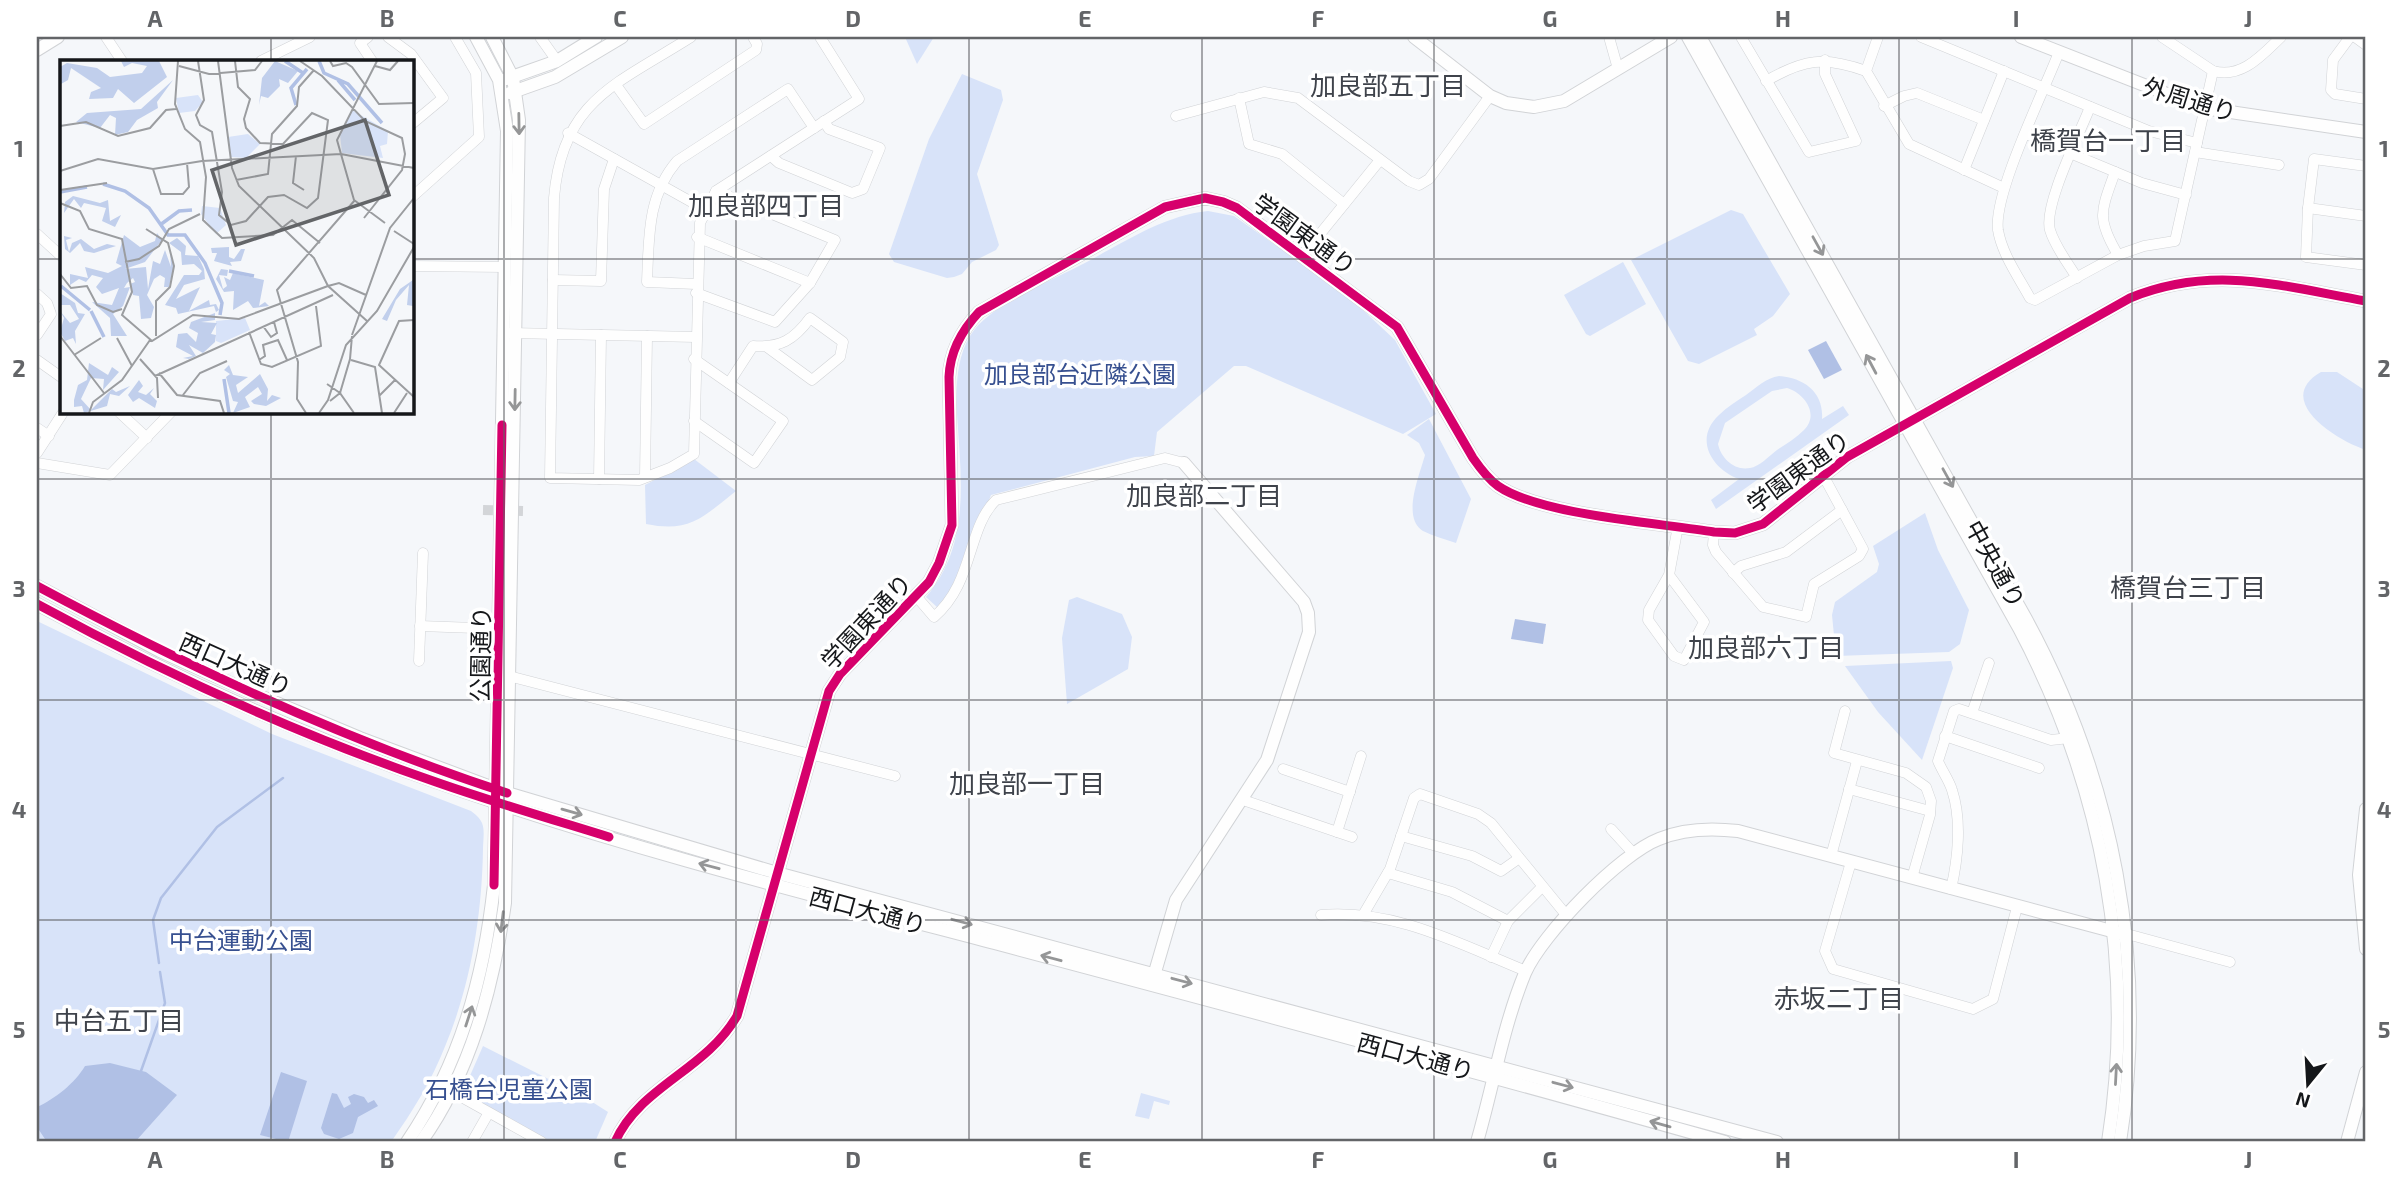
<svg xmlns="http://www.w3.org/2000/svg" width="2403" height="1179" font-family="'Exo 2','Noto Sans JP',sans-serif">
<rect width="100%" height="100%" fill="#f5f7fa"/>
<g fill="#d8e3f9" fill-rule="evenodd">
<polygon points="905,37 934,37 917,64"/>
<polygon points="962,74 1001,90 1003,100 977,174 999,245 996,250 972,262 962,274 954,277 947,278 894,262 889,254 929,139"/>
<polygon points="1731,210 1743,214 1790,294 1773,316 1754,329 1757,335 1699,364 1688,361 1631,260"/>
<path d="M1208 211 1234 216 1348 296 1395 340 1436 414 1403 434 1246 366H1234L1157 432 1154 456 1135 457 991 495 954 589 938 608 926 597C971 544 961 479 957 414 956 388 956 359 970 336 988 306 1046 283 1077 267 1119 246 1160 216 1208 211Z"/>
<polygon points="1623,262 1646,304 1590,336 1586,334 1564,295"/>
<path d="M2321 372H2337L2366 391V450C2337 441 2272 400 2321 372Z"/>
<path d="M1779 376C1805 378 1824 393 1822 419L1843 406 1849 415 1716 509 1711 500 1739 479C1712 469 1693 439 1719 415 1727 407 1737 401 1746 395 1757 387 1766 378 1779 376ZM1787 388C1804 393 1820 414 1804 430 1796 438 1786 444 1777 450 1769 456 1759 467 1750 468 1734 471 1721 458 1718 444L1725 423 1772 391Z"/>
<path d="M1429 419 1471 499 1456 543C1445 539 1433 536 1423 531 1401 518 1420 474 1425 455L1419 443 1407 435Z"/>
<path d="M694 459 736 491C703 517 690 533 646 524L645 485Z"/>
<polygon points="1925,513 1938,550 1969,610 1960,644 1949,652 1836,656 1832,615 1835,602 1877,572 1879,564 1873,546"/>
<polygon points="1077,597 1122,614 1132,637 1128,669 1067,704 1062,638 1069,600"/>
<path d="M37 621 272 734 471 811C475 814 480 818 482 823 485 830 483 841 483 849 482 914 471 984 446 1044 432 1080 413 1111 391 1142H37Z"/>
<polygon points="1951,661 1953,668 1922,760 1878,712 1845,666"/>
<polygon points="483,1046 586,1098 608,1112 595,1142 549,1142 462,1094"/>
<polygon points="1141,1093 1170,1101 1169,1105 1154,1101 1149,1119 1135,1116"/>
</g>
<g fill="#b0c0e5">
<polygon points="1826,341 1842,370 1824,379 1808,350"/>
<polygon points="1515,619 1546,624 1543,644 1511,639"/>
<path d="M110 1063 146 1072 177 1095 135 1142H47L37 1127V1107C55 1099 75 1083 85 1066Z"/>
<polygon points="281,1072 307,1081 288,1142 260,1135"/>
<polygon points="332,1093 337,1094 344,1108 351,1104 348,1097 354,1094 364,1097 368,1103 374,1100 378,1106 358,1117 353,1133 339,1139 324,1134 321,1128"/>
</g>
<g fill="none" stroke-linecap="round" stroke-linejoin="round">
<g stroke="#b0c0e5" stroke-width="2.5">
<polyline points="159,963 153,920 161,898 217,827 283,778"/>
<polyline points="141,1071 165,1003 160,972"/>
</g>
<polyline stroke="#d3d5d8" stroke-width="10" stroke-dasharray="10 5" stroke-linecap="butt" points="483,510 528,511"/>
<defs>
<g id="street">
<polyline points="106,37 122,61"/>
<polyline points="368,37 360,43 372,61"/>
<polyline points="388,37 411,54 443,98 413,123 411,120"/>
<polyline points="540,37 557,61"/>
<path d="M691 37C617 84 562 100 554 198L550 478 639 480 670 468 694 454 700 223 716 191 859 99 820 37"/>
<polyline points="1609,37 1618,69"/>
<polyline points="1741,37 1809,152 1856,141 1825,74 1825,60"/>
<polyline points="1878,37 1866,71 1909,144 2004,188"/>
<polyline points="1921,37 2149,131 2197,143"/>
<path d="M2162 37 2213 71C2242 79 2262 55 2281 37"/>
<polyline points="2350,37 2333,60 2331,90 2335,94 2366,99"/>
<polyline points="2355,37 2366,45"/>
<path d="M2059 52C2044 91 1993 194 1998 230 2002 254 2018 276 2030 298L2035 300 2118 255 2144 246 2175 241 2213 71"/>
<polyline points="261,61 310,37"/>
<path d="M1766 81C1804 59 1824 56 1866 71"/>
<polyline points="616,85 644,124 756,50 757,44 753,37"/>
<polyline points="1239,98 1249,144 1282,154 1344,204"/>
<polyline points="1884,106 1904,96 1917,93 1984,120"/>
<polyline points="1176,116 1264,92 1298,98 1409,181 1419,185 1429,179 1490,96"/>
<polyline points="568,133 704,209"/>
<polyline points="2026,134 2072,152"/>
<polyline points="2195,152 2279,165"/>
<polyline points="2072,154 2142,183 2186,195"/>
<polyline points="771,156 779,163 852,193 863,189 880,148 829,129 824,121"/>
<polyline points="2366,166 2314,159 2308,208 2306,257 2366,265"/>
<polyline points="1964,170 2004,71"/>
<path d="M2115 172C2101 211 2096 218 2118 255"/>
<polyline points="411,198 479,137 476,73 455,37"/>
<polyline points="2308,208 2366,216"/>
<polyline points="37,234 61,256"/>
<polyline points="697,237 810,283"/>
<polyline points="1303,255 1380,160"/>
<polyline points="411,266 505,267"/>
<path d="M2077 278C2068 263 2055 247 2050 230 2043 206 2080 133 2090 107"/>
<polyline points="553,280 601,281 604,189 614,159"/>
<path d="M696 284 647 282C649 238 647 196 677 161L788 89 814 128"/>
<polyline points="696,293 775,322 810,283 835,240 716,191"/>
<polyline points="37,294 47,303 51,314 37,335"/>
<polyline points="511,333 696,337"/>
<polyline points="37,360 61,377"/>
<path d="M729 383 753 346C780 348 794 340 810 318L843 342 840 357 812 380 767 347"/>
<polyline points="118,411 147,438"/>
<polyline points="694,421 754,463 783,421 694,359"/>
<polyline points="37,428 49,436"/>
<polyline points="37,453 64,411"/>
<polyline points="37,463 110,475 172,411"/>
<polyline points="645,477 647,336"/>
<polyline points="599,479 601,335"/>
<polyline points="1714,532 1713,545 1716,552 1763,607 1806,617 1814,584 1859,556 1863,549 1823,475"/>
<polyline points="1733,573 1741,566 1786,552 1842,510"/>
<polyline points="1669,575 1649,610 1648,620 1674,656 1684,660 1704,622 1669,575 1678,526"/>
<path d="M916 596 934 617C974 583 967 528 996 500L1165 458 1184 463"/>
<polyline points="420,626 503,629"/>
<polyline points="419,661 423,553"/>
<polyline points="509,676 895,776"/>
<polyline points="1845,711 1834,753 1906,773 1926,787 1931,801 1930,815 1912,878"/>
<polyline points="1972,713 1989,663"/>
<polyline points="1945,736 2039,768"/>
<polyline points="1283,769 1350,792"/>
<polyline points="1849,789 1930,811"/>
<polyline points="1243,800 1352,837"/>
<polyline points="1611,829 1633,853"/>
<polyline points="1337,832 1361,756"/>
<polyline points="1401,836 1472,856 1501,871 1518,859"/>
<polyline points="1831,856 1857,761"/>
<polyline points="1851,862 1825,951 1833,969 1973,1009 1993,999 2017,907"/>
<polyline points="1388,873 1452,892 1508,921"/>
<path d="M1951 889C1958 859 1962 820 1952 790 1949 780 1942 771 1938 761L1954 711 1959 709 2051 740 2069 738"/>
<path d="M1321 915C1397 909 1459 944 1526 971"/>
<polyline points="1363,915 1390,869 1414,798 1420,794 1478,814 1491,823 1567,916"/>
<polyline points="2127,934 2230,962"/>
<polyline points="1491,957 1508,921 1541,888"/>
<polyline points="447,1089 542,1142"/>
<polyline points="472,1142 488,1114"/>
</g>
<g id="secondary">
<polyline points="1414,37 1490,96 1506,103 1534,107 1564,101 1671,37"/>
<path d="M1688 37 2019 628C2103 787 2136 964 2108 1142"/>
<path d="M1700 37 2026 619C2113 779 2149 962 2120 1142"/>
<polyline points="2021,37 2203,108 2366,132"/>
<polyline points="37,50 58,37"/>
<polyline points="506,79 557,61 596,37"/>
<polyline points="510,93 555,77 622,37"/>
<polyline points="37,586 160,651 248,691 360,738 507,793 777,873 1777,1142"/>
<path d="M37 604C164 673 299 734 436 782 621 847 812 895 1002 945 1243 1009 1485 1074 1725 1142"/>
<polyline points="2366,809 2359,875 2366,949"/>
<polyline points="1153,979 1176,900 1267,760 1309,632 1308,613 1304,602 1184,463"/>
<path d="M407 1142C460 1064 484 978 494 885L507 131 499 80 476 37"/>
<path d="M421 1142C471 1072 493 987 505 903L519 120 513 78 492 37"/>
<path d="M615 1142C640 1086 705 1071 737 1016L829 691 840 674 929 582 939 563 952 525 949 377C950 351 962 330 979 312L1165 207 1205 198 1223 202 1237 208 1397 327 1473 458C1480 468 1488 479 1498 486 1540 515 1660 523 1714 532L1735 533 1763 524 1847 457 2130 298C2213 264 2281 286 2366 301"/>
<path d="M1477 1142C1493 1087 1503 1026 1525 973 1542 934 1620 854 1659 839 1685 828 1712 828 1738 831L2119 933"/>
<polyline points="2347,1142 2366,1072"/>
</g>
</defs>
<use href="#street" stroke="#d1d3d6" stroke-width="11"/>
<use href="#secondary" stroke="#d1d3d6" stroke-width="14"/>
<use href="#street" stroke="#fefefe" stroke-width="10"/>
<use href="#secondary" stroke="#fefefe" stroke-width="12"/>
<defs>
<g id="cycleway">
<path d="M37 586C188 667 344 740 507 793"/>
<path d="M37 604C164 673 299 735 436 782 493 802 551 819 609 837"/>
<polyline points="494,885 502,425"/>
<path d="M615 1142C640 1086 705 1071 737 1016L829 691 840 674 929 582 939 563 952 525 949 377C950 351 962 330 979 312L1165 207 1205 198 1223 202 1237 208 1397 327 1473 458C1480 468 1488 479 1498 486 1540 515 1660 523 1714 532L1735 533 1763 524 1847 457 2130 298C2213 264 2281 286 2366 301"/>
</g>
</defs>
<use href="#cycleway" stroke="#fff" stroke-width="13"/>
<use href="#cycleway" stroke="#d6006c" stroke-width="9"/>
</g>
<defs><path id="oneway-shaft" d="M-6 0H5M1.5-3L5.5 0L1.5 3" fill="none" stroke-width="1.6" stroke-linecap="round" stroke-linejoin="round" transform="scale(1.75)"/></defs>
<g stroke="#959697">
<use href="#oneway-shaft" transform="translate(519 124) rotate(89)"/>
<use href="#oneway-shaft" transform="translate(1818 246) rotate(61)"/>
<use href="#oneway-shaft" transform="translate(1871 364) rotate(-118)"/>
<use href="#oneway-shaft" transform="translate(515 400) rotate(91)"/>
<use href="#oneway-shaft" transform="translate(1948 478) rotate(61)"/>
<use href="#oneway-shaft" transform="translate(572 812) rotate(16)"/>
<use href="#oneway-shaft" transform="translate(709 866) rotate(-165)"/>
<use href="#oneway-shaft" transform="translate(502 922) rotate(97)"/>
<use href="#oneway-shaft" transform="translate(962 922) rotate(15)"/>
<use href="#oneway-shaft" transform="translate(1051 958) rotate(-165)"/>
<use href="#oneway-shaft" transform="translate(1182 981) rotate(15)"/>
<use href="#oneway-shaft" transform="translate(469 1016) rotate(-72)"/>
<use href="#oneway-shaft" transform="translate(2116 1074) rotate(-87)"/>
<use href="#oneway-shaft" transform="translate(1563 1085) rotate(15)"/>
<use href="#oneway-shaft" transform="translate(1660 1124) rotate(-164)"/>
</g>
<path fill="none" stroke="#636568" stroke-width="2" stroke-opacity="0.55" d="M271 37V61M504 37V1142M736 37V1142M969 37V1142M1202 37V1142M1434 37V1142M1667 37V1142M1899 37V1142M2132 37V1142M37 259H61M411 259H2366M271 411V1142M37 479H2366M37 700H2366M37 920H2366"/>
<g text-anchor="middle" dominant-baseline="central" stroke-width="7" stroke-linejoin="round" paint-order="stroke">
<g font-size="24" fill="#15171a" stroke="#fff">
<text transform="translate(2190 99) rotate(17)">外周通り</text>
<text transform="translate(1305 234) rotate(36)">学園東通り</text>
<text transform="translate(1798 471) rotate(-36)">学園東通り</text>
<text transform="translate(1996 564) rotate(61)">中央通り</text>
<text transform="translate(866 621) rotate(-47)">学園東通り</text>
<text transform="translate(480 654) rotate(-89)">公園通り</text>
<text transform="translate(236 664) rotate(24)">西口大通り</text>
<text transform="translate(868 910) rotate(15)">西口大通り</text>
<text transform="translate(1416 1056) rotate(15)">西口大通り</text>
</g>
<g font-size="24" fill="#375090" stroke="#fff">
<text x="1080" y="373">加良部台近隣公園</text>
<text x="241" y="939">中台運動公園</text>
<text x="509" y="1088">石橋台児童公園</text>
</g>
<g font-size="26" fill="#3f434b" stroke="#fff">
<text x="1388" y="84">加良部五丁目</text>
<text x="2108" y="139">橋賀台一丁目</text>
<text x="766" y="204">加良部四丁目</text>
<text x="1204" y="494">加良部二丁目</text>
<text x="2188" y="586">橋賀台三丁目</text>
<text x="1766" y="646">加良部六丁目</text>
<text x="1027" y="782">加良部一丁目</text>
<text x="1839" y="997">赤坂二丁目</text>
<text x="119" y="1019">中台五丁目</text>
</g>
</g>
<g transform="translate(60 60)">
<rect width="354" height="354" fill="#f5f7fa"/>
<path d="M138 35 143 42 135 51 119 53 116 38ZM292 50 328 71 327 84 320 86 323 98 282 93 280 74ZM188 74 200 84 186 98 171 97 168 77ZM142 146 160 148 166 165 156 174 141 154ZM185 258 190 270 161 283 156 281V261Z" fill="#d8e3f9"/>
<path d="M61 1H99L107 17 74 43 58 29 53 38 29 39 31 32 41 28 11 8 8 20 1 24 0 7 7 3 37 8 50 17 82 13 87 6 72 3 64 7ZM215 1 238 11 228 23 219 19 220 26 208 38 201 36 199 45 202 18ZM113 20 97 42 98 48 77 60 68 72 55 75 56 58 50 55 40 68 16 62 27 53 81 49ZM13 136 40 143 48 140 50 161 61 155 55 167 42 161 46 148 24 143 21 148 14 139 4 153 5 142ZM97 173 102 180 85 202 65 209 86 207 88 229 93 201 100 204 105 190 111 207 110 190 114 206 109 227H104L105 218 100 215 94 219 87 235 94 247 91 258 81 259 79 236 73 235 70 224 75 222 73 218 67 223 64 228 70 227 63 246 53 254 67 276H51L50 258 32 242 52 245 59 228 42 234 36 227 43 218 32 215 26 222 19 219 10 225V214L28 218 25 207 48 213 62 206 56 203 64 175 80 187 95 181ZM4 176 12 178 6 180 9 192 12 183 21 179 34 189 47 184 56 186 34 193 24 191 20 183 10 193 5 189ZM117 178 126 186 125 195 138 196 144 209 145 219 124 225 116 239 140 227 129 251 149 240 150 245 156 244 159 250 156 252 154 246 118 254 116 248 105 245 124 215H139L142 211 134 204 122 205 121 192 109 183ZM169 187V197L174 199 181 189H185L181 201 170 202 172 206 154 201 157 193H152L151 188ZM161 209 168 210 167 216 159 215 163 229 167 226 164 217 170 220 173 213 204 220 199 246 205 242 209 246 193 248 188 241 173 250 174 231 164 232 156 219ZM353 220V246L347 245 349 225 336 240 327 261 322 259 340 229ZM0 233 15 243 18 253 25 254 15 271 16 284 13 278 5 281 0 272 4 258 0 251 10 263 19 259 10 245H0ZM155 253V260L141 262 157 263 151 274 156 275 155 282 143 293 129 285 136 296 129 299 123 298 133 296 116 287 118 274 127 273 136 282 138 273 129 268 131 262ZM29 303 48 315 52 307 59 312 43 330 44 319 31 318 21 339 31 350 52 329 56 332 70 326 59 336 50 334 47 346 24 353 22 346 14 347V340L18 325 27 320ZM169 305 173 315 188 317 176 325 178 333 200 314 208 329 207 341 212 335 221 338 206 346 194 344 191 341 202 334 198 327 185 337 190 347 173 353 178 342 173 341 166 317 170 314 164 310ZM79 320 83 326 78 332 86 335 94 328 90 334 97 341 95 348 79 338 73 342 68 335Z" fill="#c1cfec"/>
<path fill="none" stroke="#b0c0e5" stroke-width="3.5" d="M225 1 243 13M259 1 264 13 288 24 322 63M278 20 295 40M236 45 231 28 247 9M43 124 65 131 89 148 108 175H125L145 203 162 243 160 255M0 132 27 127M100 165 119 151 132 150M169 211 194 216M1 226 30 250M31 251 44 277M164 319 169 353"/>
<path fill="none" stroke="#9b9da0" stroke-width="2" d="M118 1 115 44 125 69 140 82 146 117 143 160 162 178 213 175 232 160 260 183M138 1 144 40 136 55 140 65 152 72 162 132 159 155 171 165 186 161 208 137 224 135 247 148 258 138 268 60 252 53 223 84 200 83 186 68 184 59 190 39 178 27 175 1M158 1 172 108 179 126 254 198 268 226 279 223 306 235M240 1 262 16 305 61 342 78 345 94 342 110 304 158M270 1 273 6 286 3 292 7 319 44 354 43M317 1 277 80 294 140 325 163M119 6 149 14 195 10 202 1M315 6 330 10 338 1M0 66 26 62 58 76 90 68 106 50 116 49M236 96 233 123 244 130M93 109 101 134H123L129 127 127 103M0 111 38 99 93 109 142 101 281 94 354 108M176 120 208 114 212 74 237 46 239 27 254 10M0 130 47 123M0 143 20 151 29 169 62 179 72 232 62 255 92 281 133 255 179 259 268 226 307 261M86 169 108 183 114 206 110 227 96 241V276M334 171 354 184M65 202 79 199 99 186 109 169 140 154M0 214 11 228 27 226 37 245 53 252 62 249M354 260 339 261 319 305 354 337M203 266 211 277 217 273 214 262M189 272 201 304 212 307 261 286 256 246M292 275 330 168 354 138M0 276 44 333M292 276 290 299 280 333 294 353M57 278 72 306M14 295 41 278M80 299 97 318 98 338M199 300 205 296 203 285 218 280 227 300M291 300 315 307 322 353M99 313 117 335 160 341 164 353M95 316 273 235M267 324 280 333 270 341M123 335 140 313 167 301M319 336 335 320M29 353 33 342 62 320 90 280M246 353 237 339 238 302 217 230 295 140M259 353 268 340 286 285 317 251 354 187M334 353 347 333"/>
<path fill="#636568" fill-opacity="0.15" stroke="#636568" stroke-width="3.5" d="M305 60 329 135 176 185 152 110Z"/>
<rect width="354" height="354" fill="none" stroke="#15171a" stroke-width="3.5"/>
</g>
<rect width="2403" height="1179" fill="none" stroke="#ffffff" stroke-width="77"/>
<g transform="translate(2308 1084) rotate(198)" stroke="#ffffff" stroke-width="5" paint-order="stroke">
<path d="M0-5L12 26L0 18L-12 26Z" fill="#15171a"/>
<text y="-10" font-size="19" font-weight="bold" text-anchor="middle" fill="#15171a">N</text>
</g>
<rect x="38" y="38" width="2326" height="1102" fill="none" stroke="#636568" stroke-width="2.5"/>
<g font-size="23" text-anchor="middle" font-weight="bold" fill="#636568">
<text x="155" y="27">A</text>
<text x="387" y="27">B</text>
<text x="620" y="27">C</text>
<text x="853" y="27">D</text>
<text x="1085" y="27">E</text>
<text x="1318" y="27">F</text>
<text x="1550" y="27">G</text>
<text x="1783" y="27">H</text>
<text x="2016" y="27">I</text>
<text x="2248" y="27">J</text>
<text x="19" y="157">1</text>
<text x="2384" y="157">1</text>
<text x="19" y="377">2</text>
<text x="2384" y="377">2</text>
<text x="19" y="597">3</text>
<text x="2384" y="597">3</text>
<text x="19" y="818">4</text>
<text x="2384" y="818">4</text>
<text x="19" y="1038">5</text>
<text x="2384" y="1038">5</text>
<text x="155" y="1168">A</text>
<text x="387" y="1168">B</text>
<text x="620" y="1168">C</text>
<text x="853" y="1168">D</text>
<text x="1085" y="1168">E</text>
<text x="1318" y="1168">F</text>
<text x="1550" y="1168">G</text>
<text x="1783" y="1168">H</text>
<text x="2016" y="1168">I</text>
<text x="2248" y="1168">J</text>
</g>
</svg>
